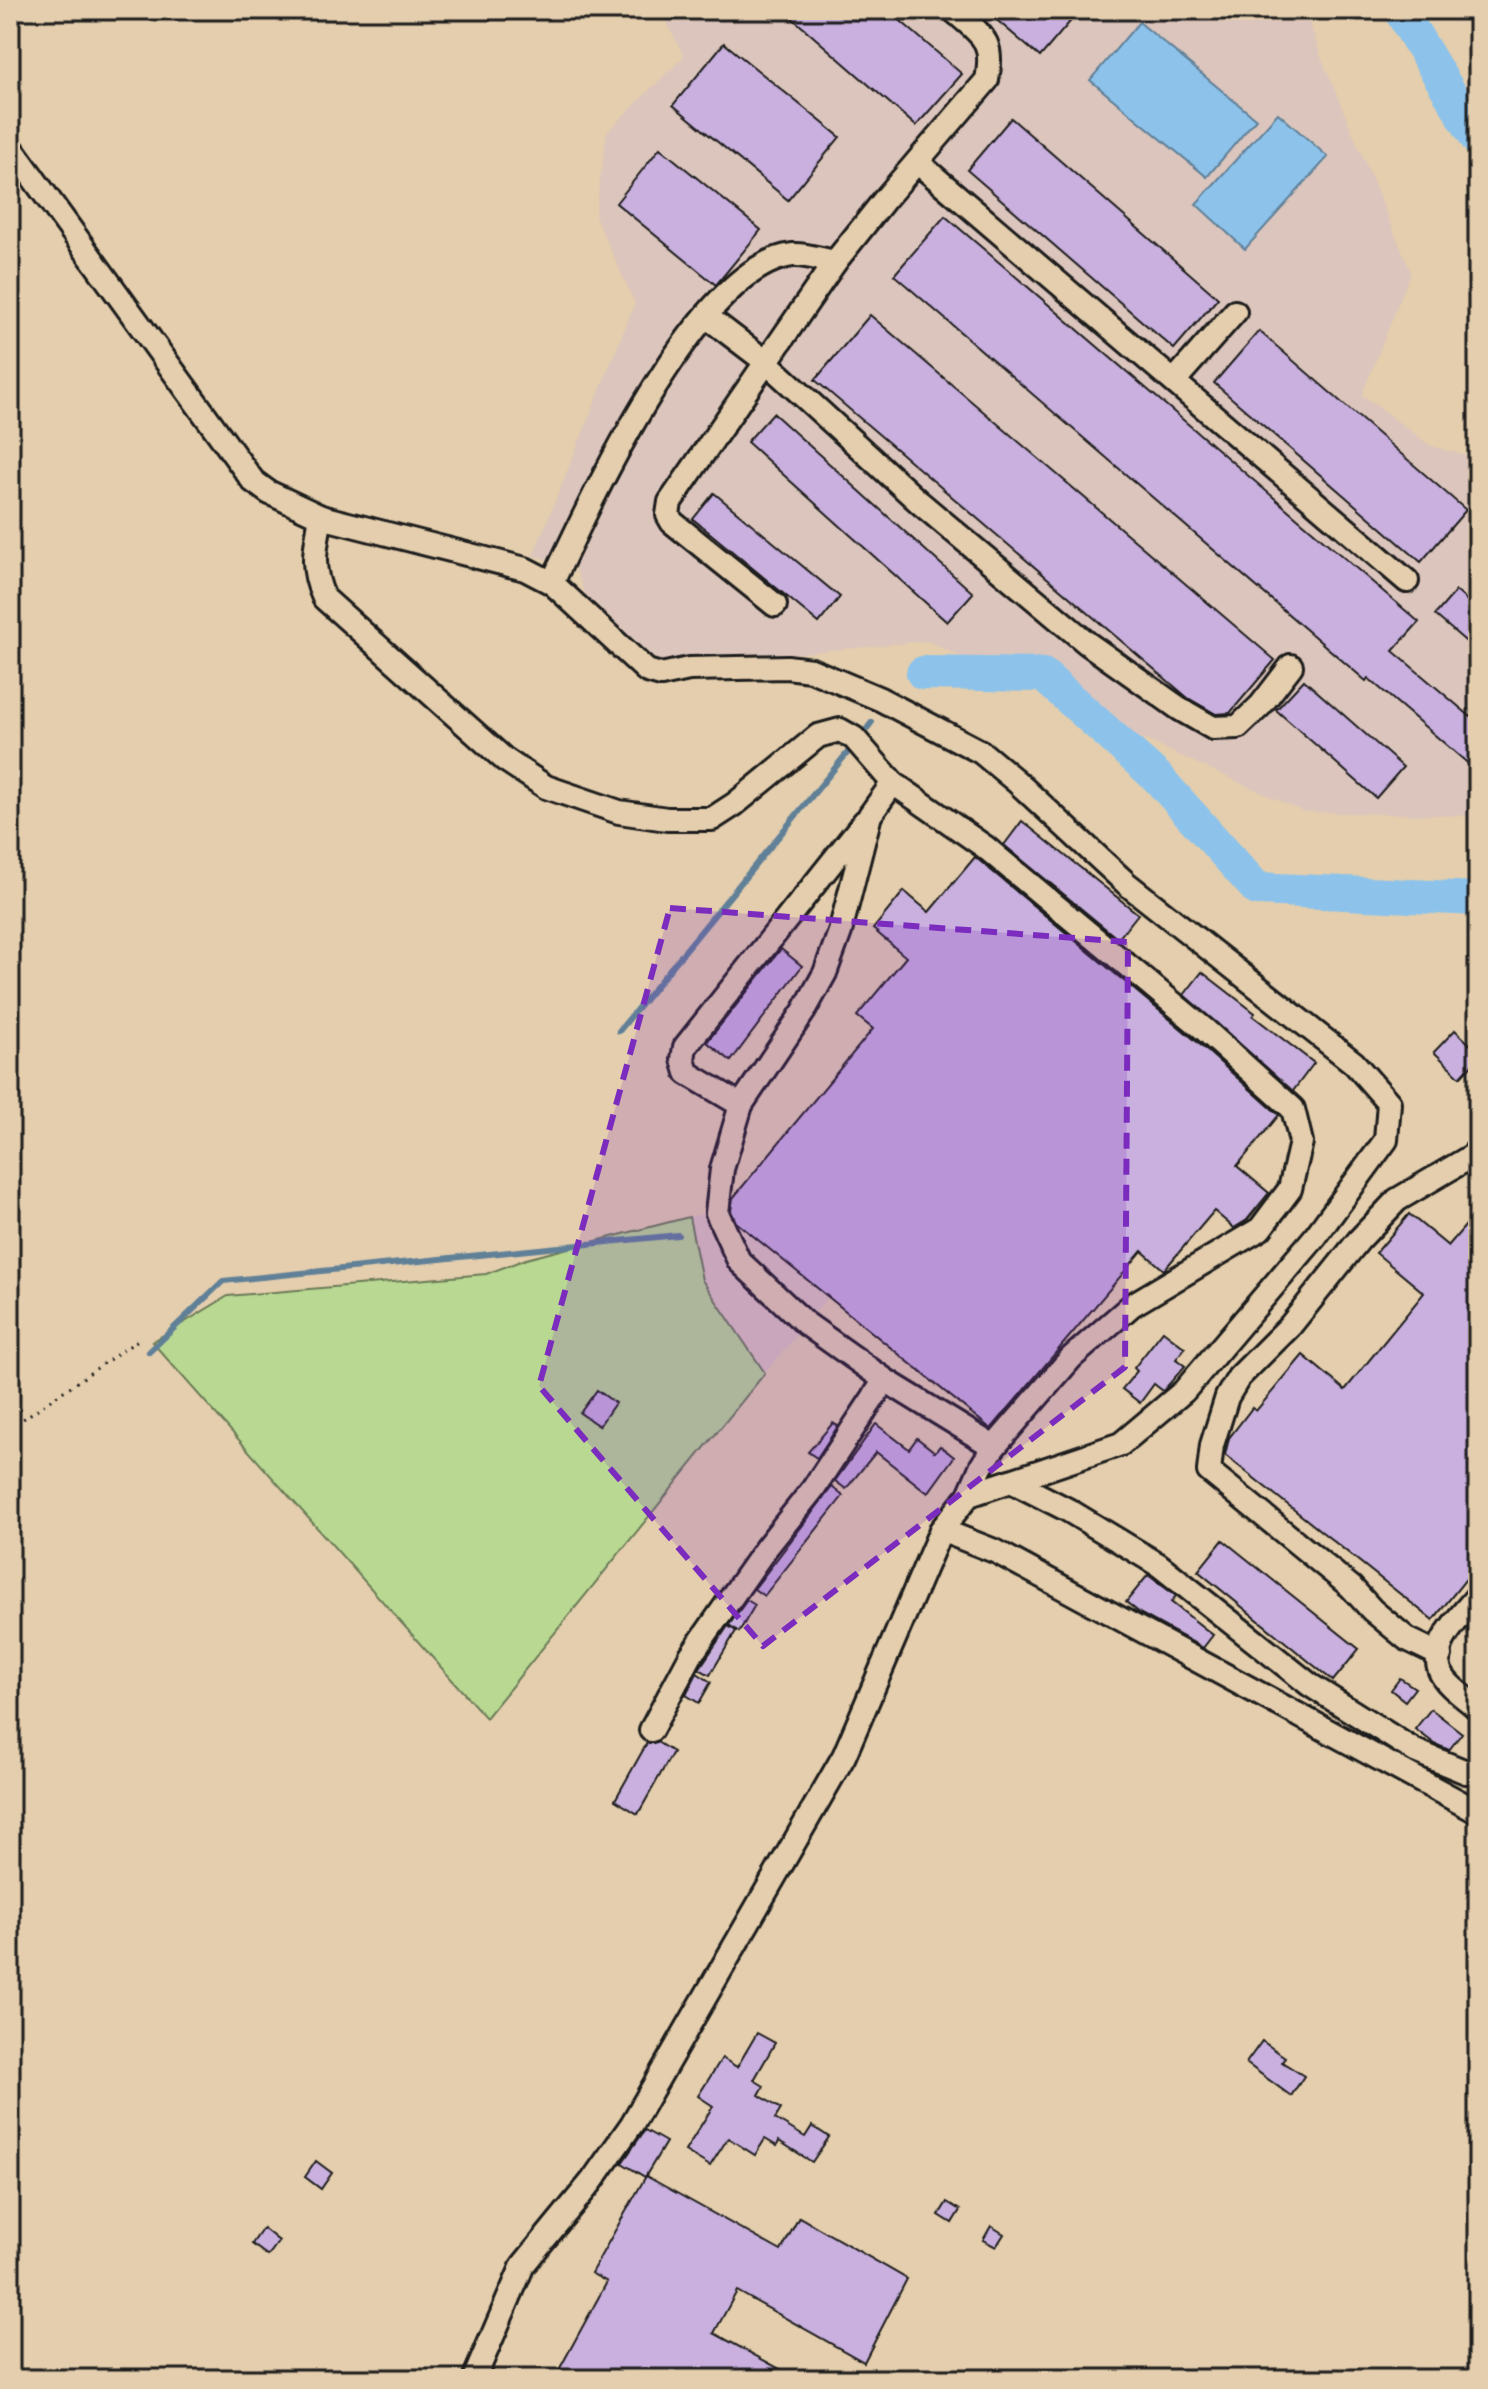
<svg xmlns="http://www.w3.org/2000/svg" width="1488" height="2389" font-family="Kalam,sans-serif">
<rect width="100%" height="100%" fill="#e4cead"/>
<filter id="ink" filterUnits="userSpaceOnUse"><feTurbulence type="fractalNoise" baseFrequency=".0125" numOctaves="2"/><feDisplacementMap in="SourceGraphic" scale="16" xChannelSelector="R" yChannelSelector="G"/><feConvolveMatrix kernelMatrix="1 2 1 2 8 2 1 2 1" color-interpolation-filters="sRGB"/></filter>
<g filter="url(#ink)">
<g fill="#dcc5bc">
<polygon points="660,10 1306,10 1321,57 1411,272 1362,395 1431,446 1478,459 1478,816 1304,812 927,641 652,668 590,608 574,565 533,556 635,303 595,216 607,132 684,56"/>
<polygon points="946,1155 765,1373 702,1280 689,1217"/>
</g>
<polygon fill="#b9d992" stroke="#6a7a57" stroke-width="2" points="689,1217 702,1280 765,1373 486,1718 152,1342 228,1296 486,1274 526,1259"/>
<g fill="#8dc3eb" stroke="#608098" stroke-width="2">
<polygon points="1139,22 1256,119 1207,177 1090,80"/>
<polygon points="1278,113 1328,157 1245,249 1196,204"/>
</g>
<g fill="none" stroke-linecap="round" stroke-linejoin="round">
<g stroke="#608098" stroke-width="6">
<polyline points="859,739 872,722"/>
<polyline points="619,1031 853,746"/>
<polyline points="149,1352 223,1281 678,1235"/>
</g>
<g stroke="#8dc3eb" stroke-width="34">
<polyline points="1400,10 1478,140"/>
<polyline points="923,673 1043,675 1157,777 1257,889 1478,899"/>
</g>
</g>
<g fill="#c9b0df" stroke="#1c1c1c" stroke-width="2">
<polygon points="783,10 888,10 962,74 916,126"/>
<polygon points="985,10 1080,10 1040,57"/>
<polygon points="724,43 840,137 788,200 673,105"/>
<polygon points="1011,118 1218,298 1174,349 967,170"/>
<polygon points="660,148 761,230 716,285 616,203"/>
<polygon points="945,216 1419,622 1393,651 1478,723 1478,772 1368,678 1366,681 894,275"/>
<polygon points="870,315 1275,660 1230,713 1216,714 1188,698 815,380"/>
<polygon points="1259,331 1466,510 1421,562 1214,383"/>
<polygon points="773,413 973,593 947,622 747,442"/>
<polygon points="714,493 840,597 819,623 693,519"/>
<polygon points="1456,591 1478,610 1478,652 1435,615"/>
<polygon points="1304,680 1403,767 1376,798 1276,710"/>
<polygon points="1022,821 1138,914 1118,939 1004,845"/>
<polygon points="975,857 1196,1041 1279,1115 1237,1166 1269,1193 1247,1220 1234,1228 1214,1211 1164,1270 1142,1251 991,1429 736,1222 731,1211 733,1198 873,1029 857,1016 906,957 873,929 904,891 929,912"/>
<polygon points="781,949 802,966 731,1061 707,1042"/>
<polygon points="1202,972 1255,1013 1253,1016 1314,1063 1293,1091 1184,995"/>
<polygon points="1455,1030 1478,1052 1478,1058 1460,1077 1434,1052"/>
<polygon points="1478,1211 1478,1564 1433,1620 1225,1455 1229,1438 1252,1408 1256,1411 1303,1355 1345,1390 1424,1293 1376,1253 1409,1214 1448,1246"/>
<polygon points="1163,1331 1185,1348 1176,1359 1185,1366 1163,1391 1154,1384 1140,1403 1122,1389 1137,1371 1134,1368"/>
<polygon points="597,1390 615,1403 599,1426 580,1413"/>
<polygon points="833,1423 838,1426 817,1458 808,1452"/>
<polygon points="876,1424 909,1449 917,1438 935,1452 940,1446 954,1457 928,1493 876,1452 846,1489 835,1481"/>
<polygon points="832,1487 843,1496 764,1596 754,1589"/>
<polygon points="1223,1540 1359,1649 1333,1681 1198,1571"/>
<polygon points="1148,1575 1176,1596 1171,1602 1213,1635 1203,1648 1141,1614 1126,1602"/>
<polygon points="747,1600 755,1605 739,1632 729,1625"/>
<polygon points="728,1626 736,1631 710,1675 699,1669"/>
<polygon points="697,1673 711,1682 699,1703 686,1695"/>
<polygon points="1400,1678 1415,1688 1405,1701 1391,1690"/>
<polygon points="1431,1709 1462,1733 1449,1750 1435,1744 1415,1729"/>
<polygon points="657,1742 673,1752 638,1814 615,1800 647,1743"/>
<polygon points="757,2033 775,2043 754,2080 764,2086 759,2095 781,2109 775,2119 805,2137 812,2126 829,2137 812,2162 779,2141 777,2146 765,2139 755,2155 728,2138 710,2166 685,2151 713,2106 698,2096 722,2058 737,2067"/>
<polygon points="1262,2041 1285,2057 1282,2062 1304,2076 1291,2096 1246,2063"/>
<polygon points="645,2130 666,2142 645,2177 622,2163"/>
<polygon points="316,2161 332,2173 321,2189 305,2177"/>
<polygon points="646,2176 781,2251 799,2217 907,2279 864,2362 737,2291 714,2333 798,2379 554,2379 607,2282 591,2273"/>
<polygon points="947,2202 960,2210 952,2223 939,2215"/>
<polygon points="991,2226 1004,2234 996,2247 983,2240"/>
<polygon points="263,2228 279,2241 268,2256 252,2244"/>
</g>
<g fill="none" stroke-linecap="round" stroke-linejoin="round">
<defs>
<g id="minor">
<polyline points="10,146 253,481 268,492 321,517 525,569 552,583 647,671 661,675 689,669 787,667 811,670 880,699 981,752 1017,782 1127,884 1354,1063 1389,1103 1386,1140 1315,1237 1184,1391 1121,1444 969,1495 941,1530 844,1756 632,2124 592,2181 523,2265 474,2379"/>
<polyline points="917,162 1407,581"/>
<polyline points="706,316 765,361 919,502 1087,643 1180,709 1213,728 1238,727 1261,705 1291,666"/>
<polyline points="1175,380 1235,312"/>
<path d="M321 517C315 549 310 567 324 598L504 759 546 787 619 812 667 819H712L735 804 818 736 840 730 854 738 893 783 985 847 1205 1030 1293 1109 1301 1142 1290 1189 1260 1229 1132 1305 1071 1358 994 1447 981 1467 969 1495"/>
<path d="M552 583C590 503 698 265 793 255 806 254 822 260 835 262L885 199 987 80C995 39 981 35 953 10"/>
<polyline points="775,605 672,522 668,515 670,502 835,262"/>
<polyline points="893,783 870,815 840,932 825,973 804,1011 741,1105 722,1169 717,1213 739,1261 805,1323 885,1380 994,1447"/>
<polyline points="741,1105 687,1073 683,1059 685,1047 864,822"/>
<polyline points="1013,1482 1068,1510 1159,1565 1310,1685 1415,1751 1466,1772 1478,1769"/>
<polyline points="941,1530 997,1552 1478,1812"/>
<path d="M1478 1595C1461 1617 1423 1649 1444 1678 1452 1690 1468 1699 1478 1709"/>
<polyline points="1440,1655 1407,1639 1372,1610 1351,1587 1209,1471 1212,1445 1227,1397 1239,1377 1290,1326 1359,1240 1397,1200 1472,1156 1478,1149"/>
<polyline points="651,1730 691,1655 766,1548 813,1489 885,1380"/>
</g>
</defs>
<use href="#minor" stroke="#1c1c1c" stroke-width="28"/>
<polyline stroke="#1c1c1c" stroke-width="3" stroke-dasharray="2 6" stroke-linecap="butt" points="10,1428 138,1340"/>
<use href="#minor" stroke="#e4cead" stroke-width="22"/>
</g>
</g>
<path fill="#7b2cbf" fill-opacity="0.2" stroke="#7b2cbf" stroke-width="6" stroke-dasharray="16 10" stroke-linejoin="round" d="M670 908 1128 942 1125 1367 763 1646 539 1386Z"/>
<rect width="1488" height="2389" fill="none" stroke="#e4cead" stroke-width="40"/>
<rect x="20" y="20" width="1448" height="2349" fill="none" stroke="#1c1c1c" stroke-width="3" filter="url(#ink)"/>
</svg>
